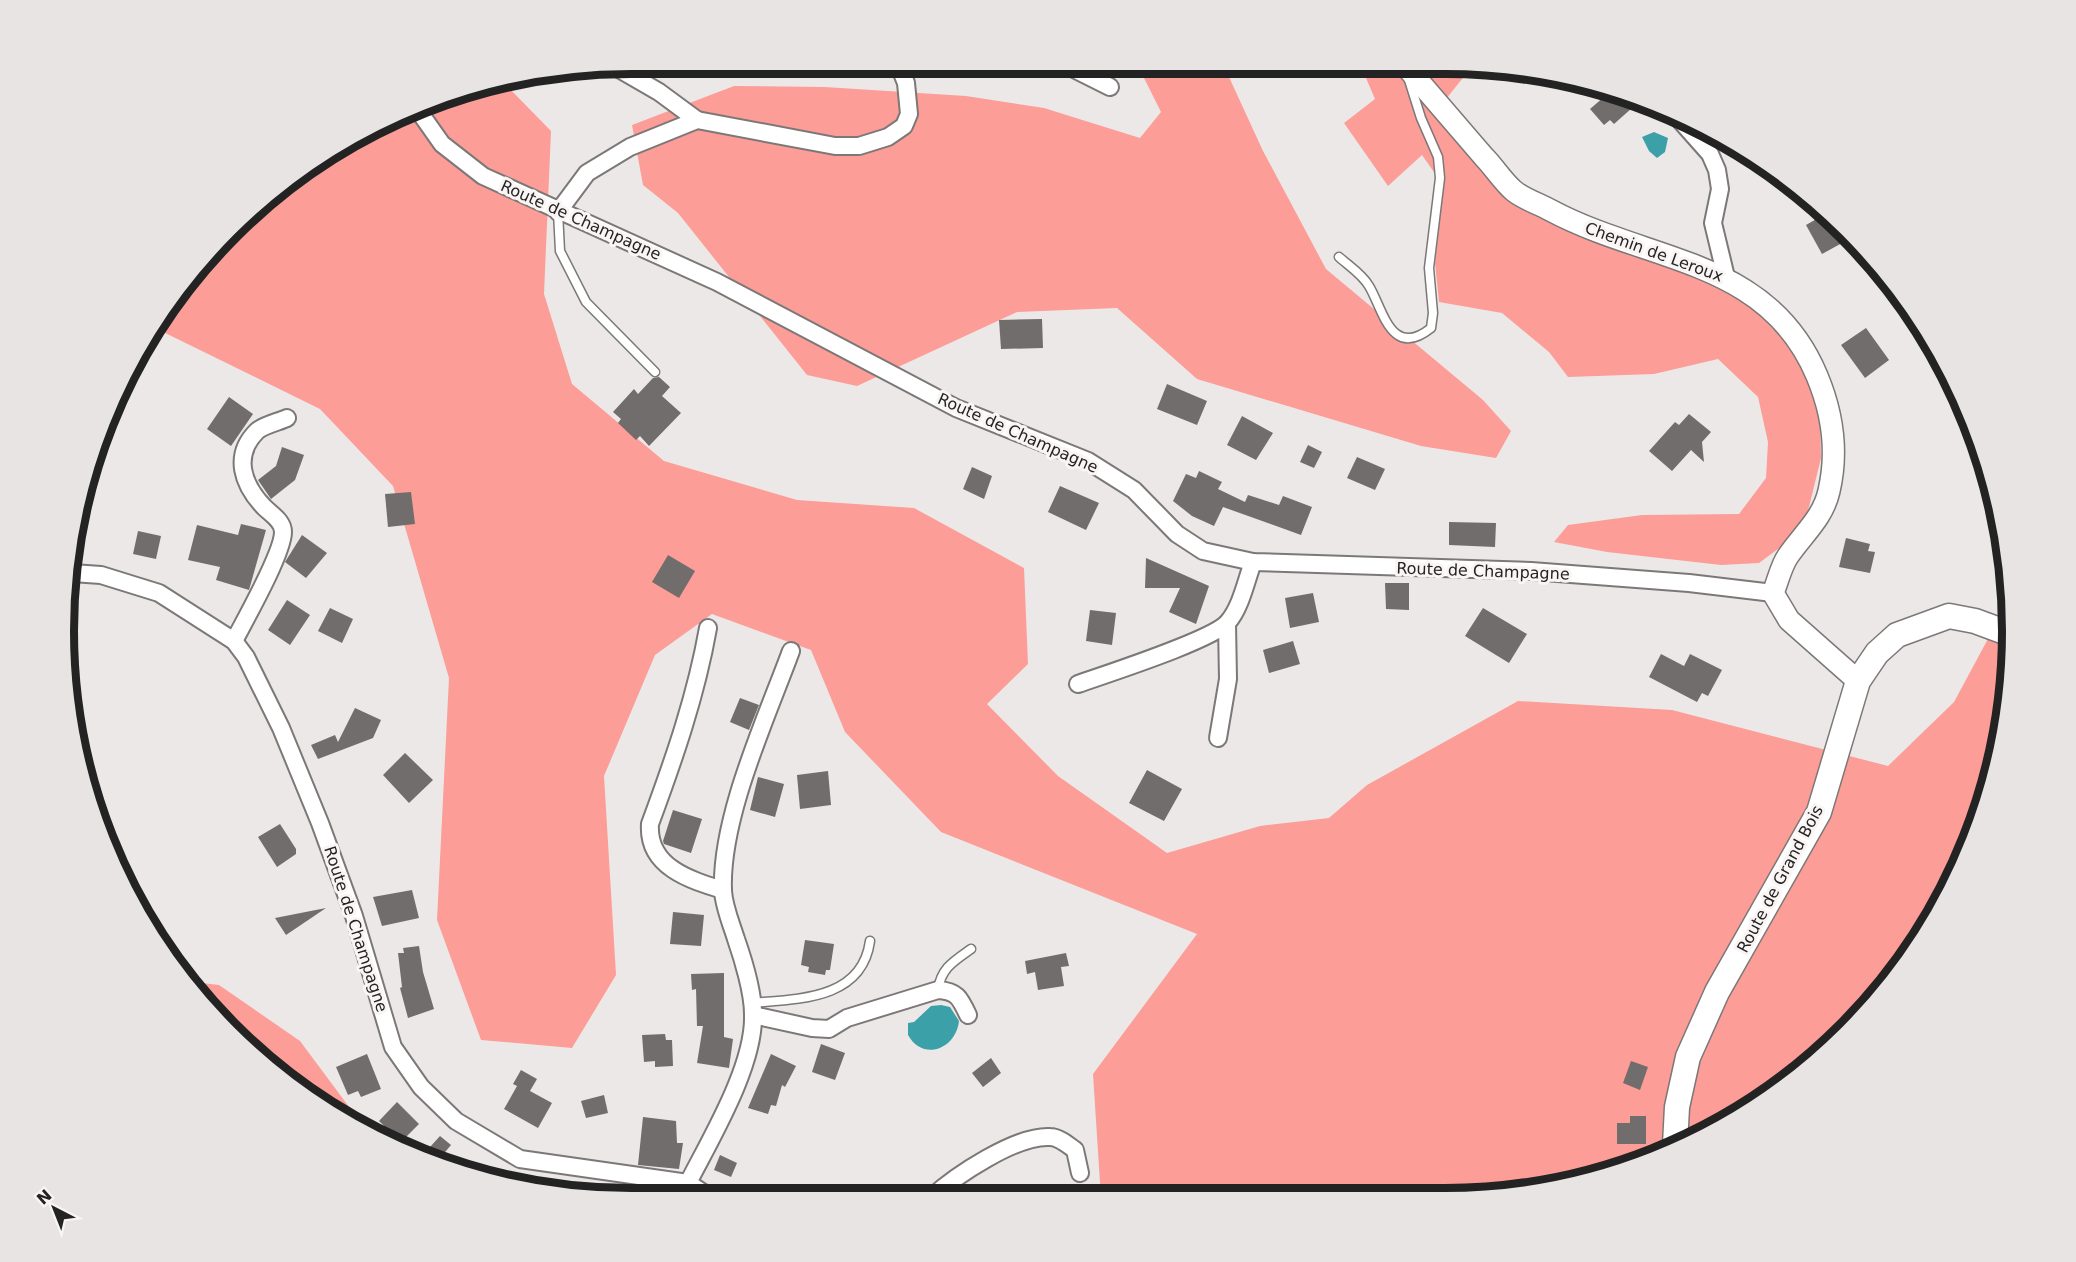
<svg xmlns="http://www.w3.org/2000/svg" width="2076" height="1262" font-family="'DejaVu Sans',sans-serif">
<rect width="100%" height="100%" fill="#ede8e8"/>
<g fill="#fc9d97">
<polygon points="1137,64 1223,64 1263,151 1326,269 1483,400 1511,431 1496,458 1421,446 1197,379 1117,308 1017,312 857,386 807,375 678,213 643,185 632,125 734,86 825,87 966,96 1044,108 1140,138 1161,112"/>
<polygon points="1360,64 1463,64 1466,74 1446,99 1510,196 1721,282 1773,319 1796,353 1820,412 1821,458 1808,511 1782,546 1759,563 1721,565 1607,552 1554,542 1568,525 1642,515 1739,514 1766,478 1768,442 1758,397 1718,359 1654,374 1568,377 1549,352 1502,313 1439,302 1435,263 1443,185 1422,155 1388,186 1344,123 1375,99"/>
<polygon points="505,84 551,131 544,294 572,384 664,461 797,500 914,508 1024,568 1028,664 987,704 1058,776 1167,853 1260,826 1329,818 1367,785 1518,701 1672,710 1888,766 1954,702 2010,598 2013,631 2002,742 1970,849 1917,947 1820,1058 1729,1123 1592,1180 1482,1198 1101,1198 1093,1074 1197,934 941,832 845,732 811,650 712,614 655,655 604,776 616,975 572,1048 481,1040 437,920 449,678 393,486 320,409 157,329 180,285 285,180 449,93"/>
<polygon points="185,981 219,985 300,1041 364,1127 315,1103"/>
</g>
<g fill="#3ca0a9">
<polygon points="1654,132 1668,138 1665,152 1657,158 1649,151 1642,137"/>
<path d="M941 1005 950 1007 959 1021C956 1049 923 1062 908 1035V1023L914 1022 931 1006Z"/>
</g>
<g fill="#716d6d">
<polygon points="1612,90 1616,91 1632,108 1614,124 1610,120 1604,125 1590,109"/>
<polygon points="1827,213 1853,237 1822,254 1806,225"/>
<polygon points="1042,319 1043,348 1001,349 999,320"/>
<polygon points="1866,328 1889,360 1865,378 1841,345"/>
<polygon points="659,377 670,387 662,396 681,413 649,446 640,436 636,440 618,423 621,419 613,412 634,389 638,394 653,378"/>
<polygon points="1167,384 1207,401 1197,425 1157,409"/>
<polygon points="229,397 253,414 231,446 207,429"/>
<polygon points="1689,414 1711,432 1702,442 1704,462 1691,450 1672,471 1649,451 1675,422 1679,425"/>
<polygon points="1242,416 1273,433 1256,460 1227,445"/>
<polygon points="1308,445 1322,452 1314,468 1300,462"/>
<polygon points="282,447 304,455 295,480 271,499 258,480 276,466"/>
<polygon points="1357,457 1385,469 1375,490 1347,478"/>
<polygon points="972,467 992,476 984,499 963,489"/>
<polygon points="1199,471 1222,482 1218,489 1245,502 1248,495 1279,505 1283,496 1312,507 1301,535 1223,507 1214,526 1192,516 1173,501 1186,474 1196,478"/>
<polygon points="1060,486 1099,503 1086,530 1048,512"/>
<polygon points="411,492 415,524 388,527 385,494"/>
<polygon points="1449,522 1496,523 1495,547 1449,545"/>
<polygon points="241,524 266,530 249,590 216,580 220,567 188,560 197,525 238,535"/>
<polygon points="138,531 161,536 156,559 133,554"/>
<polygon points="302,535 327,553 306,578 285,562"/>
<polygon points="1846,538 1870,544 1868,551 1875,552 1870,573 1839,567"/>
<polygon points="668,555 695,571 679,598 652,582"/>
<polygon points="1146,558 1209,586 1196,624 1169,612 1180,588 1145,588"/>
<polygon points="1385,583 1409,583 1409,610 1386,609"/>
<polygon points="1313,593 1319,622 1290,628 1285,598"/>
<polygon points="287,600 310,615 290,645 268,630"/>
<polygon points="330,608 353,619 342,643 318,631"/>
<polygon points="1483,608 1527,634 1509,663 1465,636"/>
<polygon points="1090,610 1116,613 1112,645 1086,641"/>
<polygon points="1293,641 1300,664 1269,673 1263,650"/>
<polygon points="1661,654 1684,666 1690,654 1722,670 1708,696 1702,693 1697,702 1649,677"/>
<polygon points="740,698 759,705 749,730 730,722"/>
<polygon points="355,708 381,720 373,738 318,759 311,745 335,735 338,742"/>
<polygon points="405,753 433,780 409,803 383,775"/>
<polygon points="1147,770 1182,789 1164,821 1129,803"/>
<polygon points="828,771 831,805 800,809 797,775"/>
<polygon points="758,777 784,784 775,817 750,810"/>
<polygon points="673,810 702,819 691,853 664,844 663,841"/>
<polygon points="280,824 296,849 296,854 277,867 258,837"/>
<polygon points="412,890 419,918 382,926 373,897"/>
<polygon points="326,908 286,935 275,918"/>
<polygon points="673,912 704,915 701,946 670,944"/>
<polygon points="805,940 834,944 830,970 826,970 825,975 808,972 809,967 801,965"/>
<polygon points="419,946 423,972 434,1009 408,1018 400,988 402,987 398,953 404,953 403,948"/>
<polygon points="1066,953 1069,966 1061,967 1064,986 1038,990 1035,972 1027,974 1025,961"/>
<polygon points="724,973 724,1037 733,1039 729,1068 697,1063 703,1026 697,1026 696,989 692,990 691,974"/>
<polygon points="665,1034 666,1040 672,1040 673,1066 655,1067 655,1061 644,1062 642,1035"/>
<polygon points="821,1044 845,1053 835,1080 812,1072"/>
<polygon points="367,1054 381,1089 361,1097 358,1091 348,1095 336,1067"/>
<polygon points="771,1054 796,1066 785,1087 782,1085 776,1106 771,1105 768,1114 748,1108"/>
<polygon points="991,1058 1001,1073 983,1087 972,1073"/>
<polygon points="1631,1061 1648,1067 1640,1090 1623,1083"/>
<polygon points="521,1070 537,1079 530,1091 552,1103 538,1128 504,1109 517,1086 513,1084"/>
<polygon points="604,1095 608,1113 586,1118 581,1101"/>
<polygon points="397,1102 419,1124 401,1142 379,1121"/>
<polygon points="1630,1116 1646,1116 1646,1144 1617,1144 1617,1123 1630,1123"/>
<polygon points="643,1117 676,1121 677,1143 683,1143 679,1169 638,1165"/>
<polygon points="440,1136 451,1145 441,1157 430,1147"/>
<polygon points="720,1155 737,1163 731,1177 714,1170"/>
</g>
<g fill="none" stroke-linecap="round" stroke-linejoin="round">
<defs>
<g id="service">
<polyline points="558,212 560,251 586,302 655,372"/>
<path d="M1339 257C1349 266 1362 274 1369 286 1383 309 1391 360 1431 328L1433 313 1429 268 1440 178 1438 157 1421 118 1409 80"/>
<path d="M938 990C941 968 954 961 971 949"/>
<path d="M751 1003C798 999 862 1000 870 941"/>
</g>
<g id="minor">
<polyline points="1064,64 1110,87"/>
<polyline points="614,66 659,92 697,120"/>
<polyline points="418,110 442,144 483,176 717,282 956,408 1088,461 1134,490 1177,534 1203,551 1253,562 1531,571 1689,583 1773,593"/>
<polyline points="1679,119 1710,154 1717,170 1720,189 1713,223 1726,277"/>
<polyline points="558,212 587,173 630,147 697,120 835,146 859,146 888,137 904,126 909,114 906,83 898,63"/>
<polyline points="72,573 101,575 159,593 234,641 246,657 281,728 320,823 354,916 393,1047 421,1087 456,1121 520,1159 688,1183 711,1198"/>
<path d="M708 628C696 696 674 759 650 824 647 867 690 880 723 890"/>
<path d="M234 641C245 620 283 553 283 532 283 521 272 515 264 507 243 485 232 456 257 431 264 425 278 422 287 418"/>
<path d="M1078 684C1106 674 1213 640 1228 622 1241 607 1246 581 1253 562"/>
<polyline points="1218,738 1228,679 1227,624"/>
<path d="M753 1015 812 1028 829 1029 847 1018 938 990C957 991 960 998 968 1015"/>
<path d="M688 1183C711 1138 755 1065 753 1014 753 993 743 959 736 939 731 923 724 907 723 891 720 818 766 719 791 651"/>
<path d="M931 1198C955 1176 1016 1135 1050 1137 1059 1137 1068 1145 1075 1150L1080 1173"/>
</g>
<path id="tertiary" d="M1404 64C1431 95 1457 126 1484 157 1494 167 1503 182 1514 191 1524 199 1539 204 1550 210 1649 263 1768 258 1817 376 1833 414 1838 452 1829 491 1823 518 1803 534 1788 556 1781 566 1778 581 1773 593L1789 620 1858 681"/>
<polyline id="secondary" points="1675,1145 1677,1107 1688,1057 1717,992 1819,812 1858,681 1877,653 1897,635 1949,616 1975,621 2013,635"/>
</defs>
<use href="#service" stroke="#7c7877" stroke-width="11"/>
<use href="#minor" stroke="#7c7877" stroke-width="20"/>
<use href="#tertiary" stroke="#7c7877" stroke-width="24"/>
<use href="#secondary" stroke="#7c7877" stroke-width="27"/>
<use href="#service" stroke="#fff" stroke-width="8"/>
<use href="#minor" stroke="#fff" stroke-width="16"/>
<use href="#tertiary" stroke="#fff" stroke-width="21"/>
<use href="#secondary" stroke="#fff" stroke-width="24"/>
</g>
<g text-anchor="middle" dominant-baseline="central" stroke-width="6" stroke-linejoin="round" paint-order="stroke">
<g font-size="16" fill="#242323" stroke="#faf5f5">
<text transform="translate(581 220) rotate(24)">Route de Champagne</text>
<text transform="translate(1654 252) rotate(20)">Chemin de Leroux</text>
<text transform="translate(1018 433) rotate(24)">Route de Champagne</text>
<text transform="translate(1483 571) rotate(2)">Route de Champagne</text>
<text transform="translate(1780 879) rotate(-62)">Route de Grand Bois</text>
<text transform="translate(356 929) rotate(72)">Route de Champagne</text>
</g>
</g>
<path d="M0 0H2076V1262H0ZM631 74H1445A557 557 0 0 1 2002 631V631A557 557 0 0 1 1445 1188H631A557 557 0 0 1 74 631V631A557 557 0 0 1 631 74Z" fill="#e9e4e4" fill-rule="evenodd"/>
<path fill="none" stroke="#242323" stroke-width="8" d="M631 74H1445A557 557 0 0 1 2002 631V631A557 557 0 0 1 1445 1188H631A557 557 0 0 1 74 631V631A557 557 0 0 1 631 74Z"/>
<g transform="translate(54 1208) rotate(318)" stroke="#faf5f5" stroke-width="4.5" paint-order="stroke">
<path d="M0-4.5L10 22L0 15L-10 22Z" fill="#242323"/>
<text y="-9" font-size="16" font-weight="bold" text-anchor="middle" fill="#242323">N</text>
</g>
</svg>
